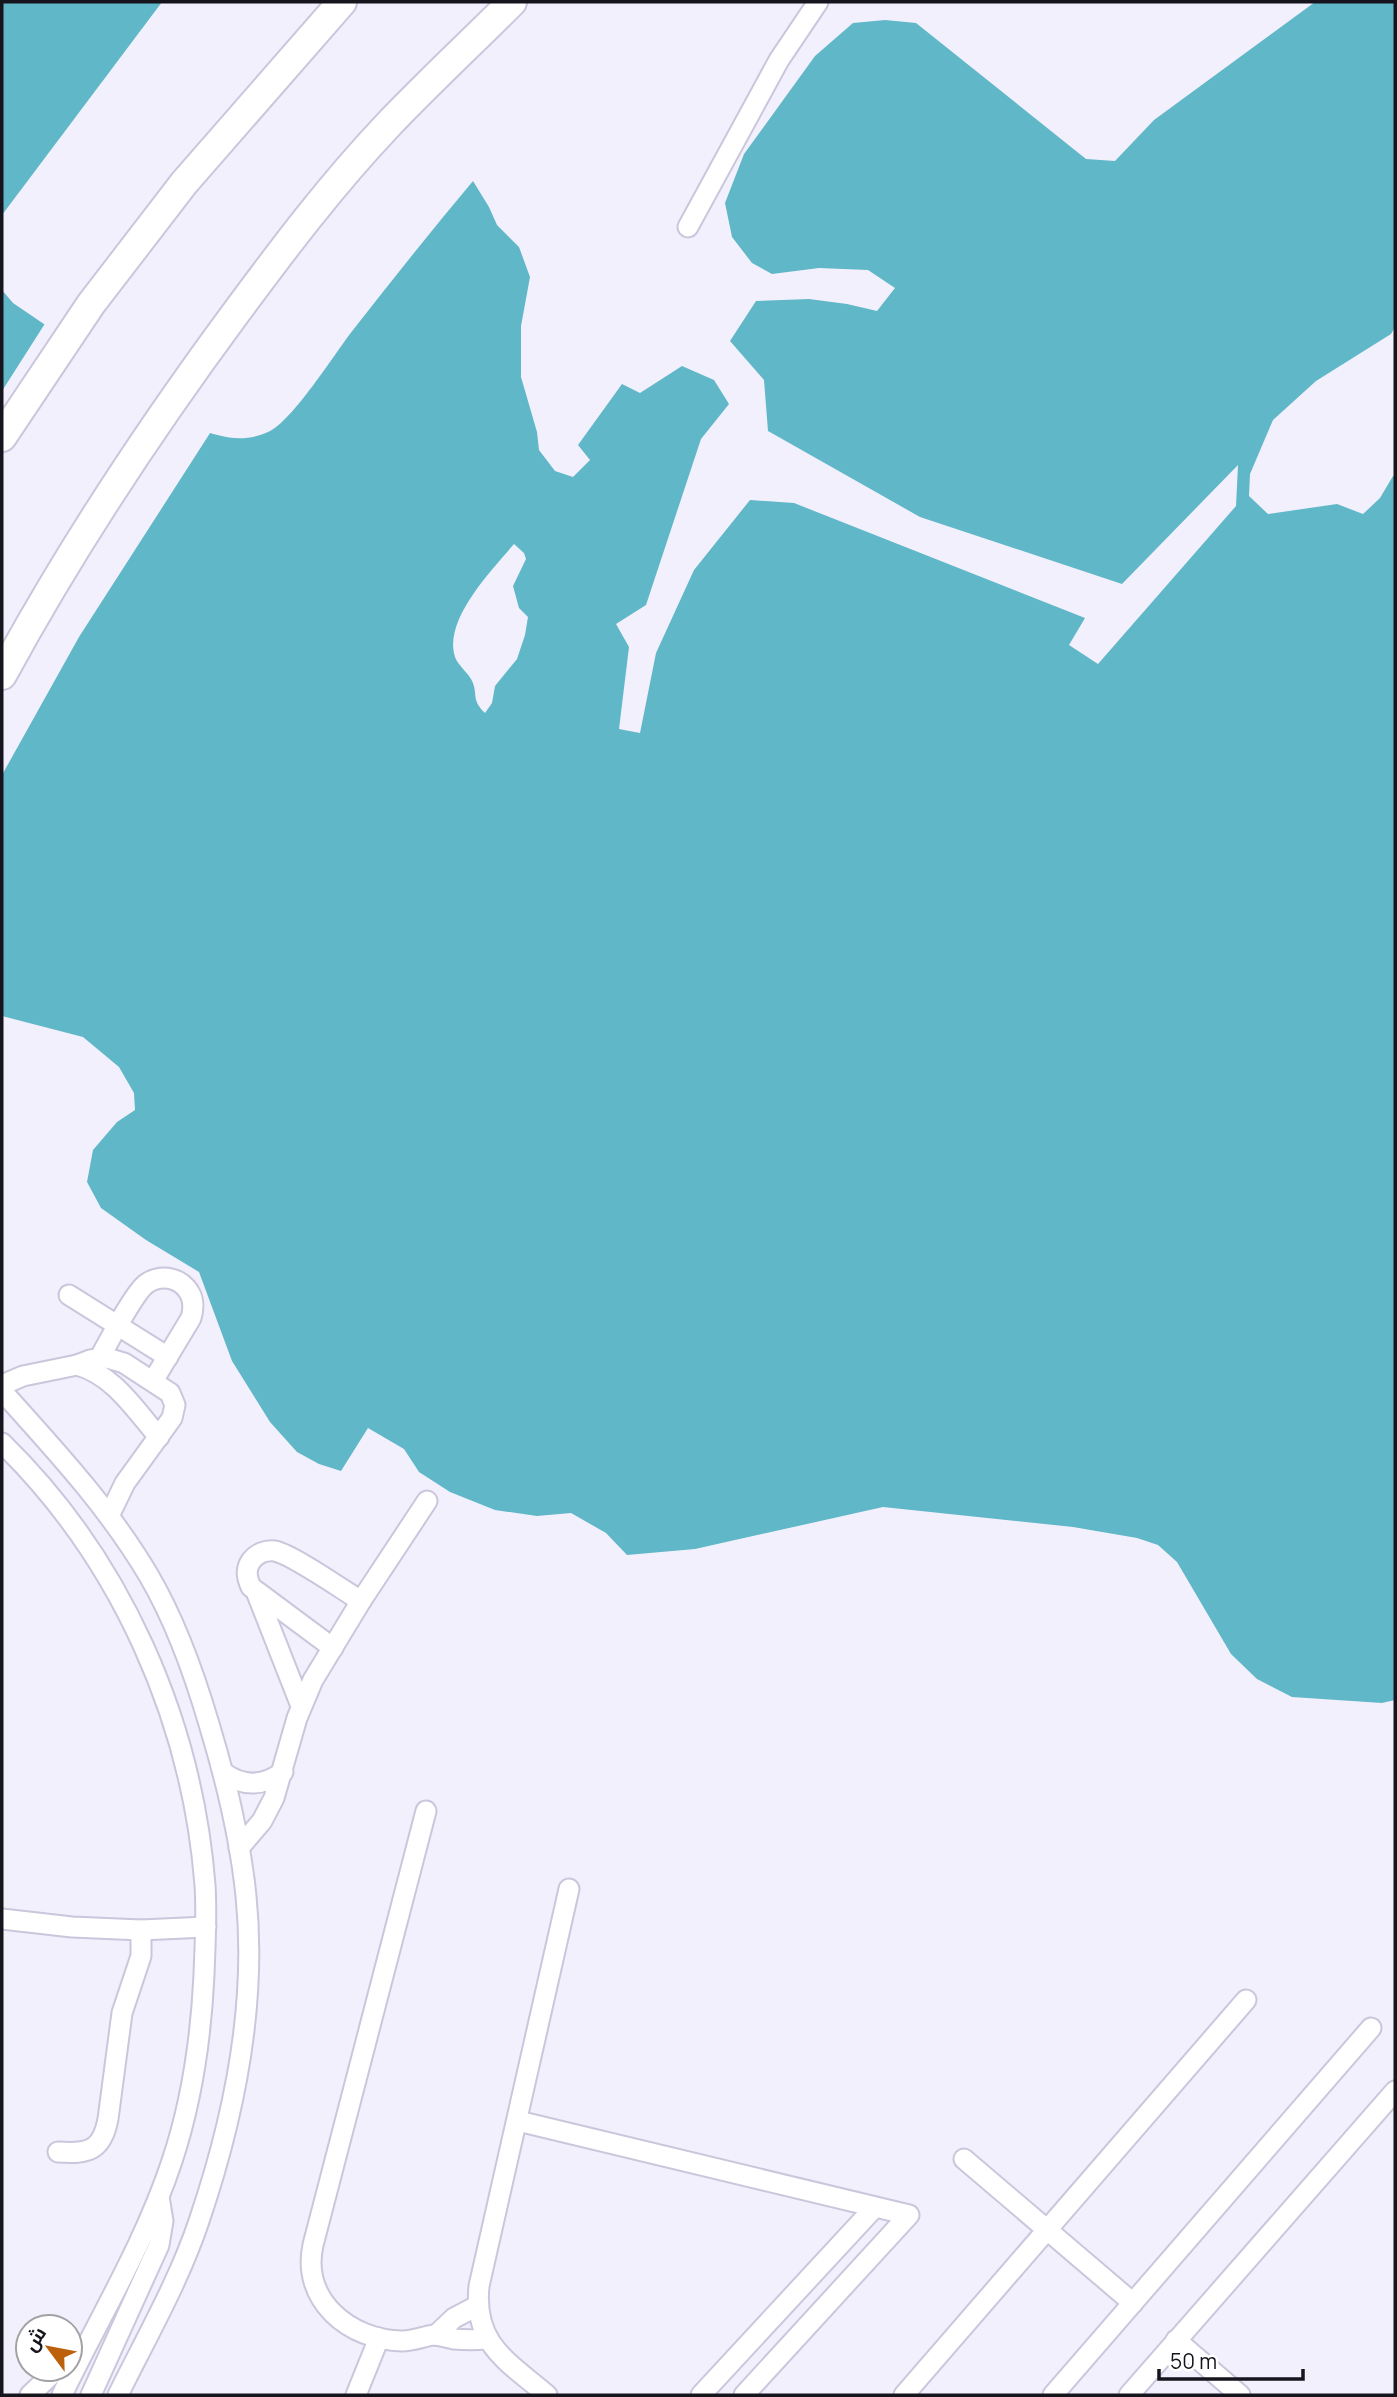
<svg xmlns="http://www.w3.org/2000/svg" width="1397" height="2397" font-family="Manrope,Cairo,sans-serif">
<rect width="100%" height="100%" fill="#f2f0fd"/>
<g fill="#60b7c8" fill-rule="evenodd">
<polygon points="2,2 162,2 2,215"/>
<path d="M1315 2H1395V327L1391 334 1316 381 1273 420 1250 474 1249 496 1268 514 1337 504 1363 514 1380 498 1393 476H1395V1700L1382 1703 1292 1697 1257 1679 1231 1654 1177 1562 1158 1545 1137 1538 1073 1527 883 1507 695 1549 627 1555 606 1533 571 1513 537 1516 495 1510 450 1492 419 1472 404 1449 368 1428 341 1471 319 1464 297 1452 270 1422 232 1361 199 1272 146 1240 101 1208 87 1182 93 1150 117 1122 135 1110 134 1093 119 1067 83 1037 2 1016V290L13 303 197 428C222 438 243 443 268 432 292 422 335 353 353 330 392 280 432 230 473 181L489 207 497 225 519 247 530 277 521 326V377L537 432 539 450 555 471 573 477 590 460 578 445 622 384 640 393 682 366 714 380 729 404 701 439 646 605 616 624 629 647 619 729 640 733 656 653 694 570 750 500 794 503 1085 618 1069 645 1098 664 1236 506 1238 465 1122 584 920 517 768 431 764 380 730 341 756 301 809 299 847 304 877 311 895 288 868 270 819 268 772 274 752 263 732 237 725 203 744 154 815 56 853 23 885 20 916 23 1086 159 1115 161 1154 120ZM514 544 524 553 526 559 513 586 519 608 528 617 525 635 517 659 495 686 492 703 485 713C470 699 479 693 471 679 466 671 458 665 455 657 443 620 491 571 514 544Z"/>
</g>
<polygon fill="#f2f0fd" points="46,322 192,421 212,430 79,637 2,775 2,391"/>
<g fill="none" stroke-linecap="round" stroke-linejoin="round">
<defs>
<g id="minor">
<polyline points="688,227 779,60 818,2"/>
<polyline points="69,1295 168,1357"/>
<path d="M99 1359C108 1343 134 1293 146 1284 157 1276 171 1276 182 1284 193 1293 195 1305 191 1318L153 1381"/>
<path d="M77 1365C114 1375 135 1410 159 1437"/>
<polyline points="2,1385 23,1376 77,1365 90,1360 107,1358 124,1363 170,1393 175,1405 172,1418 125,1483 109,1516"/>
<path d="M2 1391C55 1450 109 1508 149 1576 176 1622 194 1673 209 1724 226 1780 240 1837 246 1896 257 2004 234 2118 199 2221 179 2281 146 2338 118 2395"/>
<path d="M2 1443C121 1559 192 1720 205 1885 207 1915 205 1945 204 1975 201 2038 192 2101 172 2161 145 2243 99 2318 62 2395"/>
<polyline points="257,1594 301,1706"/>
<path d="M333 1648 251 1587C247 1578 245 1570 251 1561 257 1553 266 1550 275 1551 293 1555 343 1590 361 1601"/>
<path d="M224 1773C243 1787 264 1786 283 1772"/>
<path d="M426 1811 313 2245C301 2300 349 2340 402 2341 413 2341 422 2337 433 2335 440 2335 447 2338 454 2339 465 2340 476 2340 487 2339"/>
<polyline points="239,1848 262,1821 274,1798 297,1718 313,1680 361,1601 427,1501"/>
<polyline points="2,1919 72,1927 141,1930 206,1927"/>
<polyline points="518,2121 909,2215 744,2395"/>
<path d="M58 2152C88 2154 102 2151 108 2119L122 2013 141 1956V1930"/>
<polyline points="964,2159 1133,2303"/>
<polyline points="436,2335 454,2318 477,2306"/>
<polyline points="1176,2340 1240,2395"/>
<polyline points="30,2395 57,2369"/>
<polyline points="91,2395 159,2245 163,2221 159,2197"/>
<polyline points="356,2395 379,2338"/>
<path d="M547 2395C507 2361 473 2344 479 2286L569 1889"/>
<polyline points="701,2395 875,2207"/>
<polyline points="904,2395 1246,2000"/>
<polyline points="1053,2395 1371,2028"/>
<polyline points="1129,2395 1395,2091"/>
</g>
<g id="highway">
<polyline points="2,437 91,304 184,183 342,2"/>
<path d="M2 675C70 550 150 429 235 314 283 249 332 184 388 125 428 83 471 43 512 2"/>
</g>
</defs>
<use href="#minor" stroke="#cbc6dc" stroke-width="23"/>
<use href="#highway" stroke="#cbc6dc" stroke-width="32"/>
<use href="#minor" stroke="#fff" stroke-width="19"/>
<use href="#highway" stroke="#fff" stroke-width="28"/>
</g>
<rect width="1397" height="2397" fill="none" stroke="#16141c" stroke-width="7"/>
<g transform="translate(49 2348) rotate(302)"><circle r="33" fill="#ffffff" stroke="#a2a1a4" stroke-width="2"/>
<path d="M0-5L12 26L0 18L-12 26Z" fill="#bc600b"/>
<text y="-10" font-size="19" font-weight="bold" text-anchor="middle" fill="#16141c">ش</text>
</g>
<path d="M1159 2369v10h144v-10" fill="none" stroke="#16141c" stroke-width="3.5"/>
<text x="1170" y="2369" font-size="21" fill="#16141c" stroke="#ffffff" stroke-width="5" paint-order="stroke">50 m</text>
</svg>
